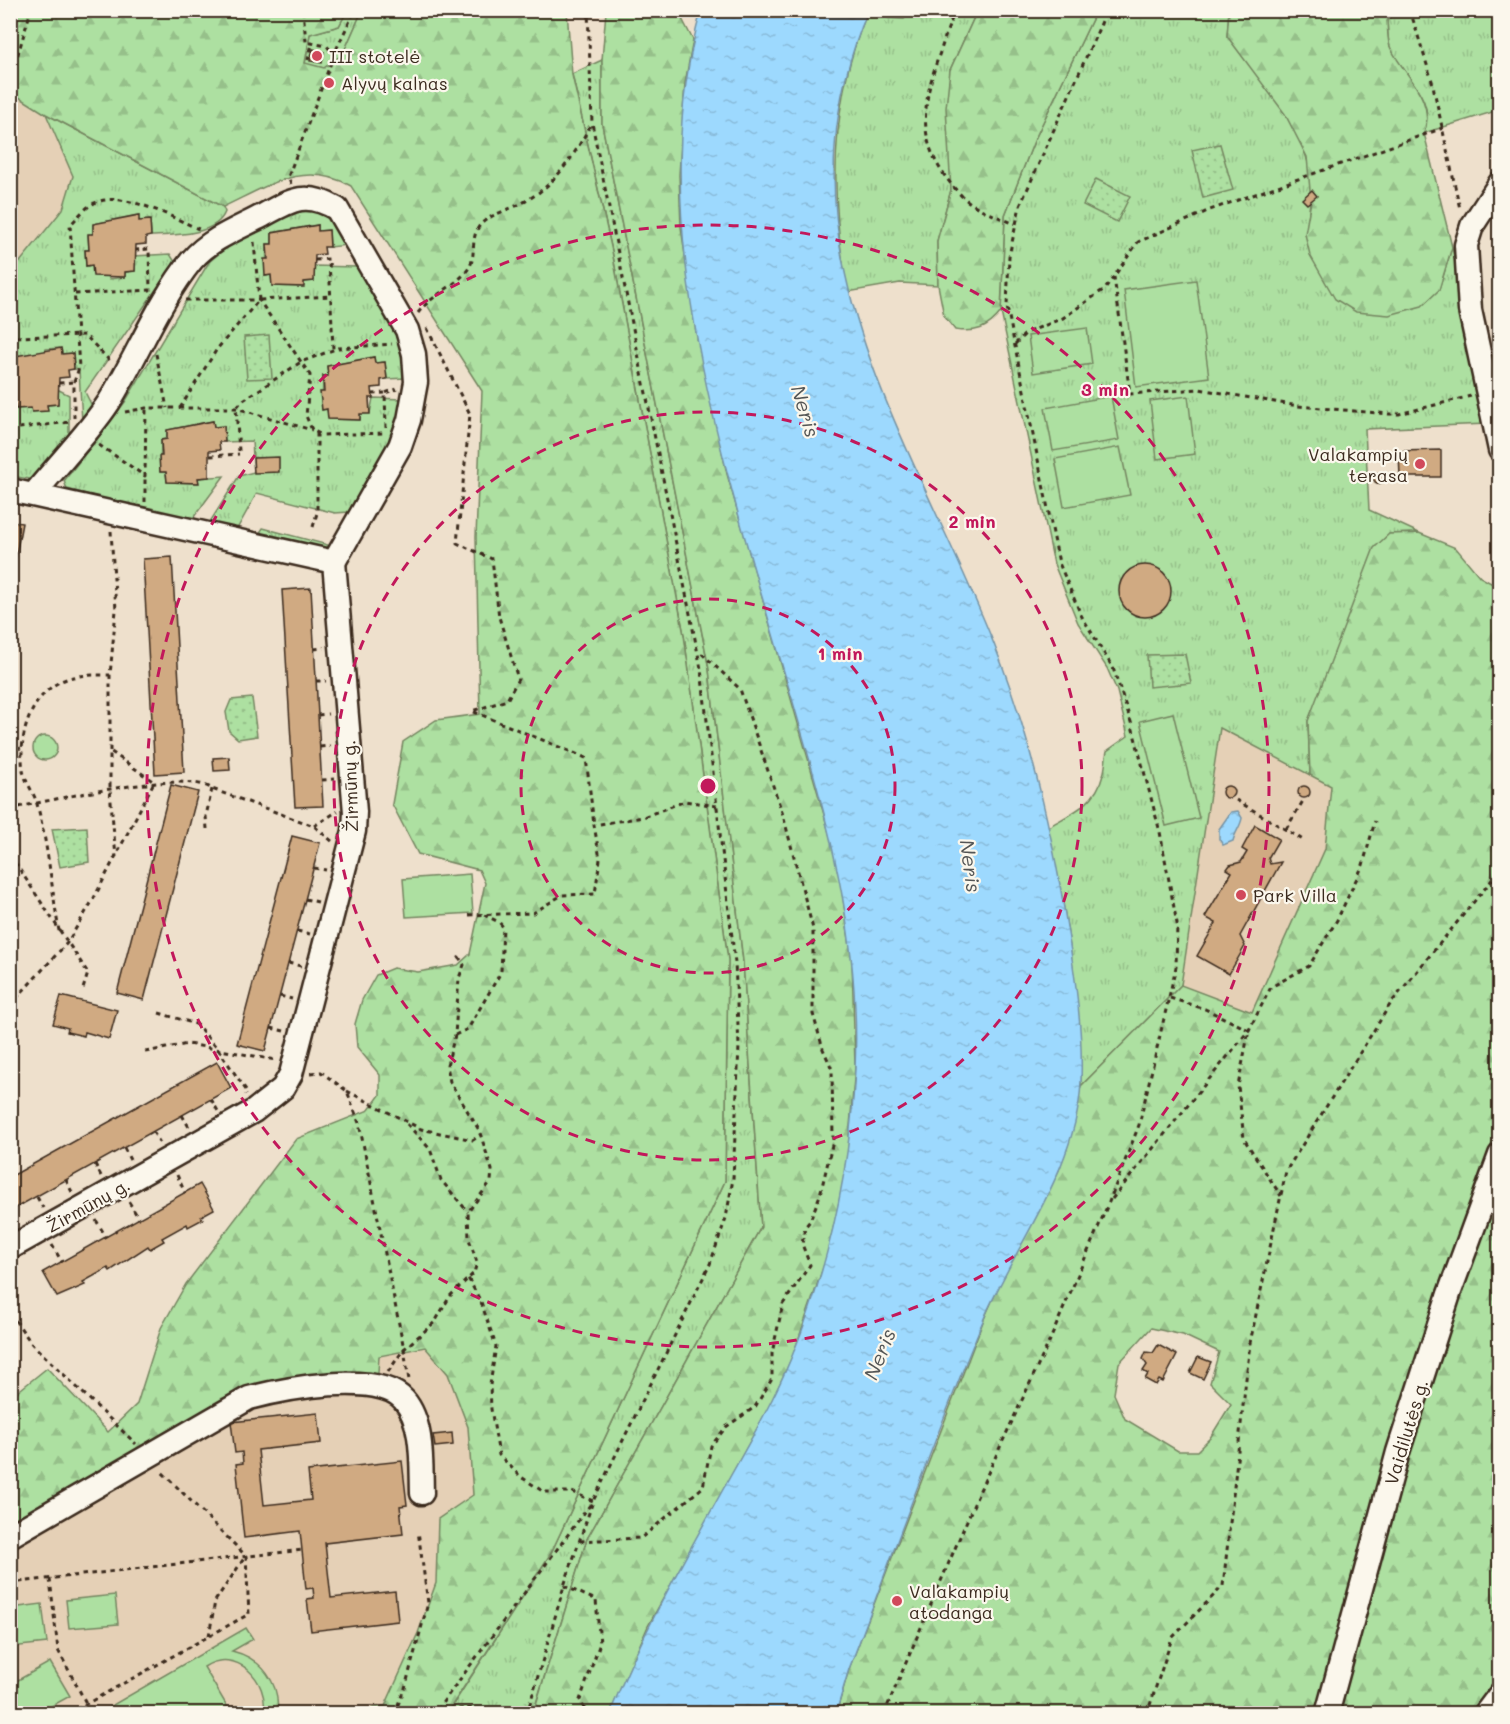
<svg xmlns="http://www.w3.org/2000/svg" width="1510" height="1724" font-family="Mali,sans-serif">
<defs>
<pattern id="grass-tufts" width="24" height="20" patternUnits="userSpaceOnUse" patternTransform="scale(1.5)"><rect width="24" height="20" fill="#ade0a1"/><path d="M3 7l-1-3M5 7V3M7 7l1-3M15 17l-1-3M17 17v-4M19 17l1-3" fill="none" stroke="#96c08a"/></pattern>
<pattern id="forest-firs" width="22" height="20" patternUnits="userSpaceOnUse" patternTransform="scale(1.5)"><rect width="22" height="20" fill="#ade0a1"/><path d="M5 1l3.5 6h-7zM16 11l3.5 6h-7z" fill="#96c08a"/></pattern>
<pattern id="park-dots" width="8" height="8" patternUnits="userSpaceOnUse" patternTransform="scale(1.5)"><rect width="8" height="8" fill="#ade0a1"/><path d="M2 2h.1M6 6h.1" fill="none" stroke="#96c08a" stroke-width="1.8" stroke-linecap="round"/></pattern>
<pattern id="water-ripples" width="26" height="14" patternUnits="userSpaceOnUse" patternTransform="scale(1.5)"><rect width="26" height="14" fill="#9dd9fe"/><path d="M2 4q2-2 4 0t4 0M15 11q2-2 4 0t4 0" fill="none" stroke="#88bad9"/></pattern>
</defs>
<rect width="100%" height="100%" fill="#eee0cc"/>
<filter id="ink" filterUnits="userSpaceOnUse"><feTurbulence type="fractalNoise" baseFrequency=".0167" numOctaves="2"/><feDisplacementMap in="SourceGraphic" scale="12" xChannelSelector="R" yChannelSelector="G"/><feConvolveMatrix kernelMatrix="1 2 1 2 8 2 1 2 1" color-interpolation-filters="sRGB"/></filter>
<g filter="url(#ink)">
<g fill="#e5d0b6">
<polygon points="11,92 46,114 73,176 63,209 11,273"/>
<polygon points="1220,727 1331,786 1325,849 1252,1012 1181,985"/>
<polygon points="425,1347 448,1374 468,1427 473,1495 438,1519 436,1583 418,1633 385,1706 341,1714 11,1713 10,1543 234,1416 280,1399 377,1390 379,1356"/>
</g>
<g fill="url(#grass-tufts)" stroke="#748560" stroke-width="1.5">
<polygon points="347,11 362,11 343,54 324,68 305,64 310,34 339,26"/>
<path d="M868 11H883L888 18 904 19 911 11H977L950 70 951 190 937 241 938 285 900 283 848 292C829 197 830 100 868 11Z"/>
<path d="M1096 11H1229L1227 36C1255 73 1290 112 1306 156 1315 180 1309 210 1306 235L1439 290 1452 247 1487 424 1365 429 1369 510 1419 533 1389 534 1308 721 1310 775 1220 728 1181 985 1081 1086C1081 998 1066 913 1048 827 1072 813 1096 804 1103 775 1106 768 1105 759 1107 751L1128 736 1117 691 1107 668 1078 623 1054 564 1001 312 1005 215 1034 141Z"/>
<path d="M1395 11H1499V110L1424 133C1437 100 1405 77 1391 49 1387 42 1388 29 1387 21Z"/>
<polygon points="602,60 602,124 709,669 743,961 761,1227 587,1539 533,1713 447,1714 551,1553 725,1181 728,960 684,635 612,251 572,74"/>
<path d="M46 114 223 207 225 212C216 236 172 235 151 236L150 220 139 221 138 215 93 224V234L88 235 89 250H85L86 266 92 265 108 275 109 279 125 277V272L135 271 134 256 170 254 175 262 85 392 94 410 82 422 79 370 74 369 73 353 62 354 61 348 46 349 45 352 15 356 16 366 11 367V273L63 209 73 176Z"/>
<path d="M293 210C327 210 332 217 348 245L330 247 329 230 318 231V225L272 233V244H267L266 276 271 275 272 286 303 287 304 282 314 281 313 266 357 267C383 286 402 346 405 378L387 379 385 362 375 363 374 357 327 366 328 376H323L322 409H327L329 419 360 420V414L370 413 373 398 403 399 393 443 349 512 335 513 257 493 237 529 211 526 210 522 239 476 254 472 252 441 225 442 224 426 214 427 213 421 167 430V439L161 440 160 472H166L167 482 198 483V478L224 476 191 521 67 489 64 481 125 402 209 262 222 251 282 214Z"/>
<polygon points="57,389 69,395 69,436 35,476 29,479 11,476 11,399 15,399 16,409 31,408 32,412 48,410 47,405 58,404"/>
<polygon points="263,528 328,545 329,552 259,534"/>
</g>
<g fill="url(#forest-firs)" stroke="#748560" stroke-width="1.5" fill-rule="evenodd">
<path d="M11 11H347L339 26 310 34 305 63 324 68 343 54 362 11H567L572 75 612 251 684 635 728 960 725 1181 551 1553 447 1713H374L372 1708 385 1706 418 1633 436 1583 438 1519 473 1495 468 1427 448 1374 425 1347 379 1356 377 1390 280 1399 234 1416 11 1543V1397L47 1368 108 1432 137 1404 161 1328 186 1284 296 1139 369 1110 380 1095V1075L357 1047 355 1024 362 1000 376 975 393 968 418 972 458 965 470 954 485 883 479 870 418 854 392 804 403 742 436 720 480 714 476 537 482 391 351 186C305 159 266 187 223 207L46 114 11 92Z"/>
<polygon points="606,11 678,11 693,40 685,83 679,175 681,227 696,332 727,474 838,864 852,960 855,1066 847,1162 837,1212 826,1259 793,1355 770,1405 648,1626 610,1713 533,1714 587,1539 761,1227 743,961 709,669 602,124 602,60"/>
<path d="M977 11H1096L1034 141 1005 215 1001 312C988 329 975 333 955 330L944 316 938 285 937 241 951 190 946 108 950 70Z"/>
<path d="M1229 11H1395L1387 21C1388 30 1387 42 1391 49 1405 76 1436 100 1424 133L1452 247 1439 290 1422 306 1389 315 1356 312 1335 299 1310 255 1305 234 1311 201 1307 157 1285 114 1227 36Z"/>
<path d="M1419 533 1456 548 1480 577 1500 588 1499 1713 836 1714 849 1669 984 1319 1004 1274 1059 1170 1069 1142 1081 1086 1181 985 1252 1012 1325 849 1331 786 1310 775 1308 721 1374 548 1389 534ZM1151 1328 1183 1335 1219 1352 1210 1383 1231 1404 1210 1438 1197 1451H1178L1125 1419 1114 1394 1119 1363Z"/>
</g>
<g fill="url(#park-dots)" stroke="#748560" stroke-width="1.5">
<polygon points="1220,144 1233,190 1203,198 1192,150"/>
<polygon points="1096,179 1130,196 1117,222 1083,205"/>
<polygon points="269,335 272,378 247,379 244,337"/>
<polygon points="1185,654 1191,683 1149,687 1147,655"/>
<polygon points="252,698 257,736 238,739 229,731 226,712 231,700"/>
<polygon points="87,827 89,862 60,867 52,829"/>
</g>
<g fill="#ade0a1" stroke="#748560" stroke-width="1.5">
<polygon points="1196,280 1209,377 1136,387 1124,290"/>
<polygon points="1087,328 1092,364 1033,373 1028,336"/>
<polygon points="1111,396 1119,440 1053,451 1045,408"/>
<polygon points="1188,396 1195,454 1157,459 1150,401"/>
<polygon points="1120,447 1130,495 1064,507 1055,459"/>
<polygon points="1173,713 1199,818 1166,826 1140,721"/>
<circle cx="45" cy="748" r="12"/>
<polygon points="470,874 473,913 406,917 403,879"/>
<polygon points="115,1595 118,1624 69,1628 66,1600"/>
<polygon points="42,1604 47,1643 11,1647 11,1608"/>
<path d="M246 1628 253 1639 232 1651C261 1658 281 1683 277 1713H264C269 1680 236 1646 204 1667L231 1713H99Z"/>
<polygon points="50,1662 70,1696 39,1713 11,1713 11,1684"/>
</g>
<g fill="url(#water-ripples)" stroke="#7693a4" stroke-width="1.5">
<path d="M701 11H868C769 245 910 434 994 644 1031 737 1053 835 1068 933 1076 982 1083 1032 1081 1082 1077 1167 1018 1241 985 1316 936 1432 894 1552 849 1669L836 1713H610C643 1630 688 1553 731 1475 753 1436 775 1397 792 1356 830 1264 850 1167 855 1069 861 934 827 819 790 692 752 563 712 436 691 303 676 204 674 107 701 11Z"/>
<path d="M1238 811 1242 818C1241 826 1235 832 1233 841L1223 845 1219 839V829L1231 812Z"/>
</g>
<g fill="#d0aa82" stroke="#3b2a1e" stroke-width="1.5">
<polygon points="313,49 324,52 322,63 310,61"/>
<polygon points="1312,190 1317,196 1307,204 1302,199"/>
<polygon points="139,215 139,221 150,220 151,236 146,237 146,244 136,245 135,271 125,272 125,277 93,276 92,265 86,266 85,250 89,250 88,234 93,234 93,224"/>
<polygon points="318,225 318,231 329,230 330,247 324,247 325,254 315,255 314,281 304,282 304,287 272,286 271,275 265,276 264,259 268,259 267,244 272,244 272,233"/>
<polygon points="61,348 62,354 73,353 74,369 68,370 69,377 59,378 58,404 47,405 48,411 32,412 31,408 16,409 15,399 10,399 10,367 16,366 15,356"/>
<polygon points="374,357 375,363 385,362 387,379 381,380 381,387 372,388 373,398 369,398 370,414 360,414 360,420 328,419 327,409 322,410 320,392 324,392 323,376 328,376 327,366"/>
<polygon points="213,421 214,427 224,426 225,442 219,442 220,450 209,451 209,477 198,478 199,483 167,482 166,472 160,472 159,456 162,456 161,440 167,439 167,430"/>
<polygon points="1441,450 1441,477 1400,477 1399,451"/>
<polygon points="279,457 279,472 254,473 253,458"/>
<circle cx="1379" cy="478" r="5.5"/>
<polygon points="10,521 22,523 10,587"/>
<polygon points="172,557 184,772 155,774 143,559"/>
<circle cx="1145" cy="591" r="26"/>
<polygon points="311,588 323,806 295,807 282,590"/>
<polygon points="229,757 230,770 214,771 213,758"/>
<polygon points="171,785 198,792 144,1000 117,993"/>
<circle cx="1228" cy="792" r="6"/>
<circle cx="1304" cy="792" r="6"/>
<polygon points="1255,825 1279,839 1268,858 1270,864 1281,862 1240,936 1245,946 1229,974 1197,956 1216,923 1205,917 1232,872 1227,869 1230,865 1241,862 1247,852 1242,849"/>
<polygon points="292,836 320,843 265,1051 237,1044"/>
<polygon points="61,996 117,1010 109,1039 85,1032 84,1036 67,1032 68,1028 53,1024"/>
<polygon points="217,1062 231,1088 10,1211 10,1177"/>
<polygon points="200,1184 214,1209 201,1216 203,1219 188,1227 187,1224 162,1238 164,1241 150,1249 148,1246 110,1271 108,1268 83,1282 85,1285 57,1297 43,1272"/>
<polygon points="1158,1345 1177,1355 1163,1382 1159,1380 1156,1385 1145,1379 1148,1374 1143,1371 1147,1365 1143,1359 1146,1352 1153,1353"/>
<polygon points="1198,1357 1211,1362 1203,1379 1190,1373"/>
<polygon points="318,1413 321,1443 258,1450 264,1505 311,1500 308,1471 402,1461 407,1505 400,1506 403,1534 325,1543 331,1598 395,1591 398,1621 311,1631 307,1599 314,1598 313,1588 306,1589 300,1531 244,1538 236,1464 243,1463 242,1452 235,1453 231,1422"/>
<polygon points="452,1433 453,1445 435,1447 433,1435"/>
</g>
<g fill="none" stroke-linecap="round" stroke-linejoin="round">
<defs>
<g id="minor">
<polyline points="1500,183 1472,226 1466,245 1470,310 1500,450"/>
<polyline points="10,490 334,562"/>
<path d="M34 494C58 464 88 434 109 402 138 355 158 302 192 260 210 239 239 228 262 216 291 200 306 190 337 209L407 330 414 354 416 382 409 420 400 446 334 562"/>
<polyline points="10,1248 254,1111 283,1088 291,1074 354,831 355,812 334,562"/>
<path d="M10 1536 249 1398C284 1389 378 1370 404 1400 424 1423 421 1465 422 1493"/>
<polyline points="1327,1714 1398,1452 1449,1294 1500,1155"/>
<polyline points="1485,1714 1500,1694"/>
</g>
</defs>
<use href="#minor" stroke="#3b2a1e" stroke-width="27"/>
<g stroke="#3b2a1e" stroke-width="3" stroke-dasharray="4.5 4.5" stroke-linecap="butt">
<polyline points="303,10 306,42 327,46 334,55"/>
<path d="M956 10C948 25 944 42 938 58 920 112 917 148 959 193 972 208 997 216 1015 224"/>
<polyline points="1410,10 1432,81 1460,209"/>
<polyline points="308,60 312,44"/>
<polyline points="10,81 31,10"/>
<polyline points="291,184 288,177 335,52 355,10"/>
<polyline points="254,242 259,300"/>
<polyline points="315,260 329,259 333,349"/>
<polyline points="1114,277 1130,394 1199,389 1298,406 1389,414 1399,414 1471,396"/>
<polyline points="75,294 150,290 149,249 136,250"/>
<polyline points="185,300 259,300 310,375 306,416 312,430 322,435 386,433"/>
<path d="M418 313C432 294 456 287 469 268 477 255 469 237 481 224 491 214 509 210 522 203 555 186 574 156 591 124"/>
<polyline points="427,328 470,414 457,543 492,559 499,617 518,679 507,700 472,711 586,758 594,825"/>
<polyline points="10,343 17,337 85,335 110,361"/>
<polyline points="1015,344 1026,333 1063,318 1106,288 1138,242 1210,210 1443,128"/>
<polyline points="156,354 167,408"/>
<polyline points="59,383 74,382"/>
<polyline points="372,394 385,393"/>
<polyline points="180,408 217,349 259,300 331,296"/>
<polyline points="125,412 146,408 236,408 312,430"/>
<path d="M74 418V382L79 368 70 225C77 218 83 210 91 205 118 187 173 218 199 229"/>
<polyline points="386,428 385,393 397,389"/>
<polyline points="10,429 71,422"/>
<polyline points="99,445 145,476 146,408"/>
<polyline points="239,451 236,408 242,401 301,362 338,348 392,344"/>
<polyline points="210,456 239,454"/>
<polyline points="10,469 11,470"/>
<polyline points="145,502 145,476"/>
<polyline points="313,527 317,513 317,432"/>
<polyline points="111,531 116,610 110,675 110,791 116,857"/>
<polyline points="314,649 324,648"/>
<polyline points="316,681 326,681"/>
<polyline points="318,715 328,714"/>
<polyline points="320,747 330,746"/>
<polyline points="10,751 21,748"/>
<polyline points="322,780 335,779"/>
<polyline points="1236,800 1303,840"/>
<path d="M10 809C47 801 186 768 212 789L314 826 333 842"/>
<polyline points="314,826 338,811"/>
<polyline points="207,829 206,816 212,789"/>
<polyline points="1286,829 1303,801"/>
<polyline points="10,855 88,973 83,989"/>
<polyline points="314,868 326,870"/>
<polyline points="305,899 318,902"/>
<polyline points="469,915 533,913 562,895 595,894 600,859 594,825 643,817 685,801 717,806"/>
<path d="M59 931C52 890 48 845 37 804 34 792 25 782 23 770 18 737 30 694 64 680 78 674 95 675 110 675"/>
<polyline points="297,931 310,934"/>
<polyline points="288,963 301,966"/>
<polyline points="280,996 292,999"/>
<polyline points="1170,998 1205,1009 1249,1030 1238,1086 1244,1139 1281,1196"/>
<polyline points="10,1005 67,943 93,900 154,782 110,751"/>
<polyline points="159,1013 196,1024 218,1049 246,1090 246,1095"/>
<polyline points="271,1028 284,1031"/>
<polyline points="455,1035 468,1029 501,972 503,927 499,922 484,915"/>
<polyline points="145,1052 188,1044 276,1060"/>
<polyline points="311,1073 321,1072 347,1091 359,1123 404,1349 435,1322 450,1296 474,1273 477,1262 469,1239 468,1212 491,1181 492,1170 479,1130 450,1082 447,1065 455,1035 459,978 464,965 457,954"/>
<polyline points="347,1091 421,1129 473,1140 480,1135"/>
<polyline points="211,1099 218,1111"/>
<polyline points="182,1115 189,1127"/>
<polyline points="407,1124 430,1149 441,1180 468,1212"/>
<polyline points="153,1132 160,1143"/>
<polyline points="124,1148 130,1160"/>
<polyline points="95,1164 101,1176"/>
<polyline points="177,1175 185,1193"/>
<polyline points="66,1180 72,1192"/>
<polyline points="37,1197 43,1208"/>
<polyline points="1112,1199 1249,1030 1271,987 1309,966 1337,920 1363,865 1375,821"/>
<polyline points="129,1202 139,1219"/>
<polyline points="10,1215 16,1224"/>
<polyline points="96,1220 106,1237"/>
<polyline points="52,1245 62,1262"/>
<polyline points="10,1313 32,1344 136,1444"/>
<polyline points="388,1372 404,1349 409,1380"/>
<polyline points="580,1541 641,1538 703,1487 711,1446 726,1427 755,1407 772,1379 772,1353 783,1304 810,1265 802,1244 805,1227 810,1221 820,1195 833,1141 832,1069 823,1049 813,1014 813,929 783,815 740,689 699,651"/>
<polyline points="50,1579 58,1650 86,1703"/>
<polyline points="10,1583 302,1550"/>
<polyline points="564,1586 596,1600 600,1643 580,1700 587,1714"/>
<polyline points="209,1636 215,1601 245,1557"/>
<polyline points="437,1710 593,1501 572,1492 544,1492 521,1477 499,1455 491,1409 490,1385 496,1346 481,1302 468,1278"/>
<polyline points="68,1714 249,1614 246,1556 161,1471"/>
<polyline points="394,1714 405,1688 428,1603 418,1531"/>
<polyline points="433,1714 437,1710 475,1708 488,1714"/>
<polyline points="527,1714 564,1586 593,1501 710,1264 726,1218 733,1179 739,1046 735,963 701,669 592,123 588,10"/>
<polyline points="884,1714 980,1490 1050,1340 1109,1202 1139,1125 1176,967 1177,924 1160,832 1131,722 1113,668 1081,615 1059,563 1007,307 1009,256 1020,206 1107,10"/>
<polyline points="1147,1714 1172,1638 1223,1586 1250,1343 1286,1171 1391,1003 1500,870"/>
</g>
<use href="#minor" stroke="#fbf7ec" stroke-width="22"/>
</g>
</g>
<g fill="none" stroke="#c2185b" stroke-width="3" stroke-dasharray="10 8">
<circle cx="708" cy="786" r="187"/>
<circle cx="708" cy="786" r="374"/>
<circle cx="708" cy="786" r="561"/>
</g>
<g fill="#d1495b" stroke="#fbf7ec" stroke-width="2">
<circle cx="317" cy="56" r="6"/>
<circle cx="329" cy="83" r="6"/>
<circle cx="1420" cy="464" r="6"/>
<circle cx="1241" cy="895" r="6"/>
<circle cx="897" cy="1601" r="6"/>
</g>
<g text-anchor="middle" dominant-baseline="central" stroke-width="4.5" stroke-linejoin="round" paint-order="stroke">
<g font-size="18" fill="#3b2a1e" stroke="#fbf7ec" text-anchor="start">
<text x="329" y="56">III stotelė</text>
<text x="341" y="83">Alyvų kalnas</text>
<text x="1408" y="454" text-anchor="end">Valakampių<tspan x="1408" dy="21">terasa</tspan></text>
<text x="1253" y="895">Park Villa</text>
<text x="909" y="1591">Valakampių<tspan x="909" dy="21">atodanga</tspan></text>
</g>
<g font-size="18" fill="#3b2a1e" stroke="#fbf7ec">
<text transform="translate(350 786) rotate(-92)">Žirmūnų g.</text>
<text transform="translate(88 1205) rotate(-29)">Žirmūnų g.</text>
<text transform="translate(1406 1432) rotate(-73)">Vaidilutės g.</text>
</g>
<g font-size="20" font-style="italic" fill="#545656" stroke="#fbf7ec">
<text transform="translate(806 411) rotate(73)">Neris</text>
<text transform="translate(971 866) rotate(82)">Neris</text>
<text transform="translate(879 1354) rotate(-68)">Neris</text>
</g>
</g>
<circle cx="708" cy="786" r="9" fill="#c2185b" stroke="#fbf7ec" stroke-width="3"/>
<g font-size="18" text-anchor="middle" font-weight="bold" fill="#c2185b" stroke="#fbf7ec" stroke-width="4.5" stroke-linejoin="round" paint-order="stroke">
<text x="1105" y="396">3 min</text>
<text x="972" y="528">2 min</text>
<text x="840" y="660">1 min</text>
</g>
<rect width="1510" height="1724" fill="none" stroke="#fbf7ec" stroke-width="36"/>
<rect x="18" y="18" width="1474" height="1688" fill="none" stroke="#3b2a1e" stroke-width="2" filter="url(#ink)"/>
</svg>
